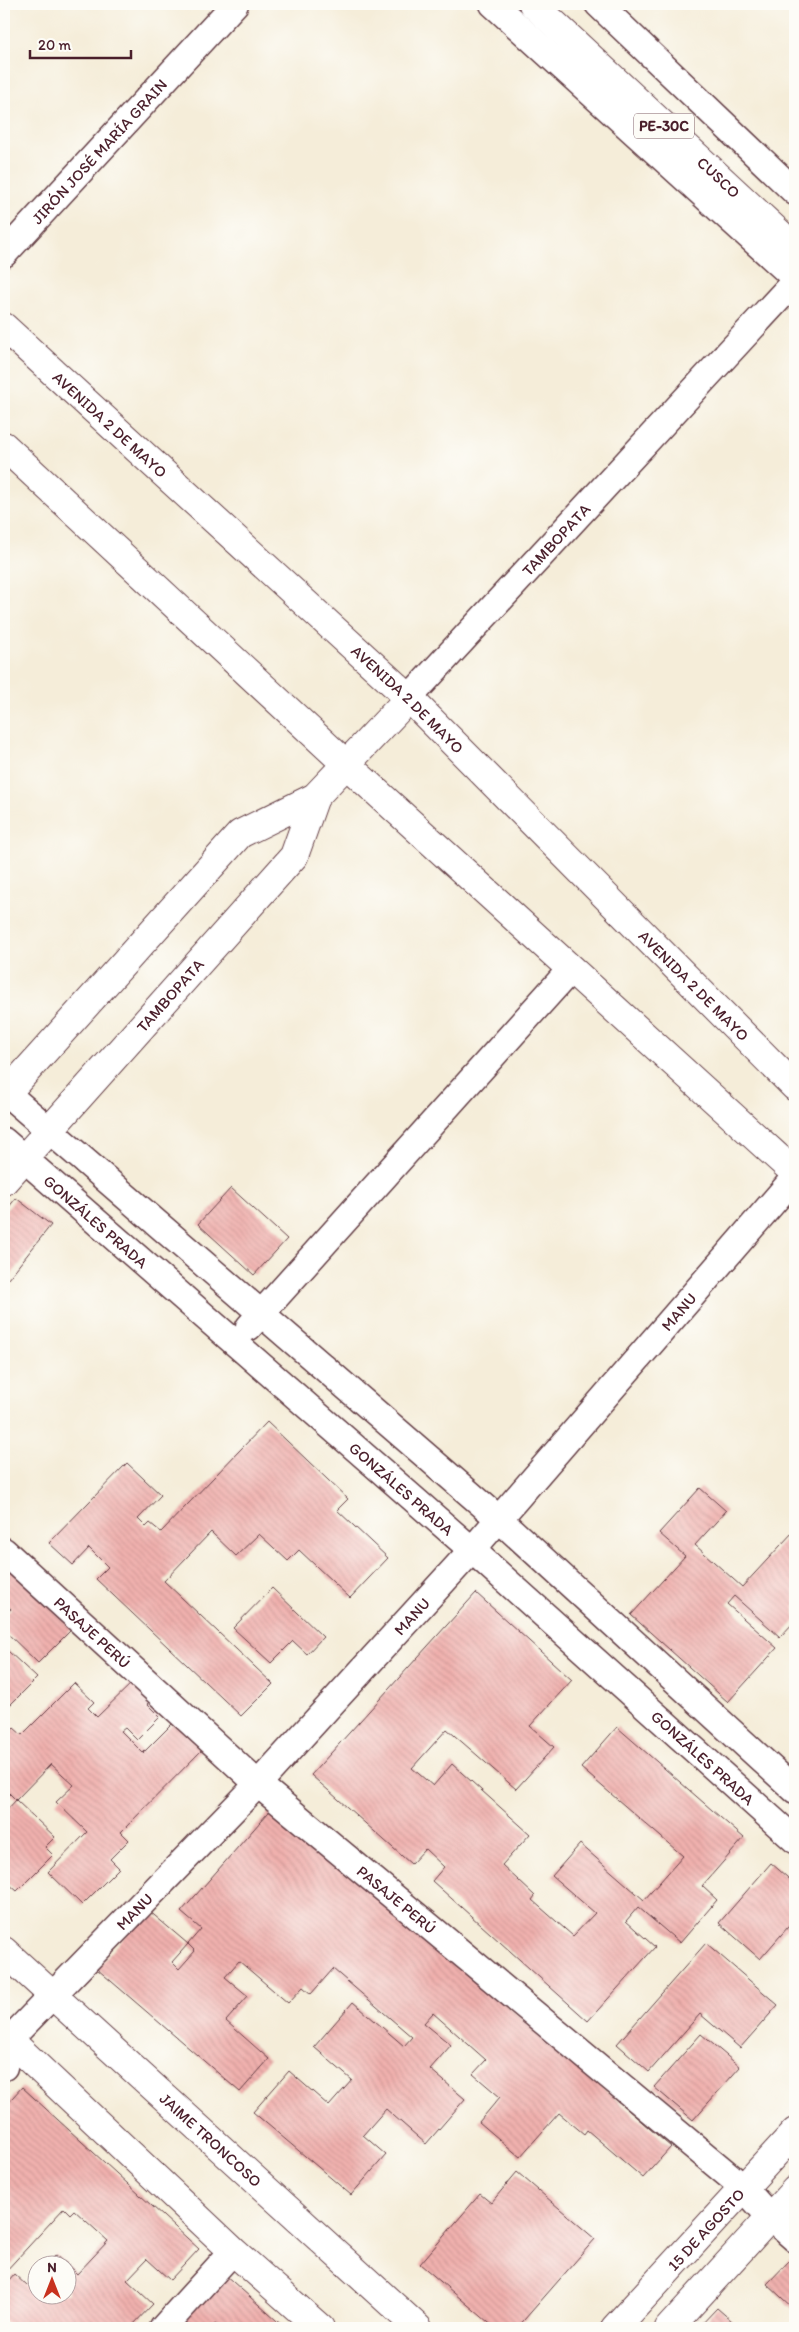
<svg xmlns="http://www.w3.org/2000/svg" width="799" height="2332" font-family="Itim,sans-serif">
<defs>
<pattern id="building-back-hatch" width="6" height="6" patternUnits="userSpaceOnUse" patternTransform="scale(1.25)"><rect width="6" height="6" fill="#f0b1ae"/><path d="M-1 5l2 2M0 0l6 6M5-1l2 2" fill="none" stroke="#cf9896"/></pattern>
</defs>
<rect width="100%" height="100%" fill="#fdfcf7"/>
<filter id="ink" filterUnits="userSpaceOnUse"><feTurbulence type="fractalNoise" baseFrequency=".02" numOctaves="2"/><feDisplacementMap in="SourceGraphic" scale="10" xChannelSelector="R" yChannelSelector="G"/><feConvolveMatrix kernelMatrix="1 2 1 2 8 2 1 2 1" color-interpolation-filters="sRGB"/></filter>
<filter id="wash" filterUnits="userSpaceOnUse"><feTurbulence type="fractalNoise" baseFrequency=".0096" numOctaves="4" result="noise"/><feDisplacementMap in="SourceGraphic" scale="20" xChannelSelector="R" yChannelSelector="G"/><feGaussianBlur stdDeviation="1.12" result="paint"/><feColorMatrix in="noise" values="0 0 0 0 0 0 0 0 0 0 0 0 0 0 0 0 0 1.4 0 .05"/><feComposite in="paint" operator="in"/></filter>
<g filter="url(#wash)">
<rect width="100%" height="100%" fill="#f5edd9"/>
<g id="blocks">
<g fill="url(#building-back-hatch)">
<polygon points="231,1188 287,1239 254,1275 198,1224"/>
<polygon points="16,1198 51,1225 4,1284 4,1213"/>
<polygon points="267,1422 348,1499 337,1510 388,1558 350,1598 299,1550 288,1561 259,1534 236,1556 211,1532 164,1581 273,1684 241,1716 96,1579 108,1567 89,1548 73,1565 49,1543 127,1463 161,1495 138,1519 146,1527 150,1523 161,1532"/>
<polygon points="700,1488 726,1511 695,1545 742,1587 793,1532 795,1534 795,1621 780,1637 734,1596 727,1604 777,1648 728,1702 631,1615 685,1556 659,1533"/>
<polygon points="16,1564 77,1624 38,1663 5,1631 4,1633 4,1616 11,1609 4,1602 4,1576"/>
<polygon points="272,1588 323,1637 307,1654 293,1641 271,1663 233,1628"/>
<polygon points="476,1593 572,1680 530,1726 554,1747 516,1789 447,1729 412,1768 433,1786 452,1764 530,1834 502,1865 535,1896 532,1900 573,1936 595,1913 552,1876 580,1844 644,1900 683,1856 581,1768 617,1727 744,1838 702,1886 717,1900 680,1943 638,1907 626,1921 655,1947 588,2021 432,1881 444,1867 425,1849 411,1864 311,1775"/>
<polygon points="8,1651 37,1678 4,1711 4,1656"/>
<polygon points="138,1677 157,1695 147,1704 160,1717 137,1740 125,1728 121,1731 143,1753 178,1718 206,1746 121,1832 129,1840 110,1859 119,1868 82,1905 48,1872 87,1832 56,1802 74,1785 51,1764 16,1800 4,1788 4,1738 14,1728 22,1735 74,1683 94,1702 88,1708 97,1717"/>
<polygon points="16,1800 55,1837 45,1847 53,1855 17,1891 9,1884 4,1889 4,1809 6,1811"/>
<polygon points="275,1805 671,2147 643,2178 587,2130 584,2134 559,2113 520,2157 479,2122 500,2097 473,2074 486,2060 433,2013 424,2023 451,2045 430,2069 465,2099 426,2144 386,2109 363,2135 386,2155 351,2195 253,2112 289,2071 329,2106 352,2080 314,2047 353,2002 404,2046 412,2037 333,1969 311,1994 303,1987 288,2003 239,1961 225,1977 248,1996 226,2021 269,2059 240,2092 97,1969 148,1910 188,1944 172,1962 179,1969 195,1951 188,1944 201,1929 181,1912"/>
<polygon points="771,1863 795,1884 795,1919 760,1959 719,1923"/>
<polygon points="706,1943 778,2005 740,2048 700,2014 649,2072 617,2044"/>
<polygon points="701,2034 740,2067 693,2120 654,2087"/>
<polygon points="22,2087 199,2249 170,2280 147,2259 127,2280 153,2304 130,2328 13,2328 4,2320 4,2286 14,2274 27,2286 38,2275 38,2294 68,2294 68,2265 77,2274 108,2241 74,2210 70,2214 64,2208 4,2273 4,2107"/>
<polygon points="517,2172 595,2239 517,2328 495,2328 420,2264 480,2194 491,2203"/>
<polygon points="56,2255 67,2264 47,2264"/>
<polygon points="790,2260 795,2264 795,2310 767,2284"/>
<polygon points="224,2274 285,2328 220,2328 215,2324 211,2328 174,2328"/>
<polygon points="717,2308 740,2328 698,2328"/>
</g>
</g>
</g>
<g filter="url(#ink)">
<use href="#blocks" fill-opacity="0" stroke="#643e45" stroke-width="1"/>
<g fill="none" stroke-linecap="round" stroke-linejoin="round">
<defs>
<g id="minor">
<polyline points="493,4 795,278"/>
<polyline points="598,4 795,192"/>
<path id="s1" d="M4 254 235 4"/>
<path id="s2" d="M409 698 795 281"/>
<polyline points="4,1091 499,1519 795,1790"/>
<path id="s3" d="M4 1141 472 1550 795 1840"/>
<polyline points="249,1327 571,969"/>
<path id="s4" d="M4 1551 258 1784 744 2188 770 2217 795 2239"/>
<path id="s5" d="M4 2042 9 2040 258 1784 472 1550 795 1177"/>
<polyline points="4,2067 9,2040"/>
<polyline points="163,2328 233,2251"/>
</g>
<g id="tertiary">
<path id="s6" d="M4 1951 418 2328"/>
<polyline points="4,2035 233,2251 320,2328"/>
<path id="s7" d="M615 2328 795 2132"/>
<polyline points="669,2328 795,2190"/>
</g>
<g id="secondary">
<path id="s8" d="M4 327 409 698 795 1087"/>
<polyline points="4,446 347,765 795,1173"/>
<polyline points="4,1096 240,834 315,797 409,698"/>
<path id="s9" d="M4 1181 294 856 315 797"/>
</g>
<g id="trunk">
<path id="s10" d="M533 4 795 248"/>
</g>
</defs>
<use href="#minor" stroke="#643e45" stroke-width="29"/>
<use href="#tertiary" stroke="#643e45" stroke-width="30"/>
<use href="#secondary" stroke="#643e45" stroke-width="30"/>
<use href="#trunk" stroke="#643e45" stroke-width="30"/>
<use href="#minor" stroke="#fff" stroke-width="26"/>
<use href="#tertiary" stroke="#fff" stroke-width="28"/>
<use href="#secondary" stroke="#fff" stroke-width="28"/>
<use href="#trunk" stroke="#fff" stroke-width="28"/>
</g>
</g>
<g text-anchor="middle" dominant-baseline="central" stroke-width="5" stroke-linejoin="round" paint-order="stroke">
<rect fill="#fdfcf7" stroke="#806168" stroke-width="1" x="634" y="113.5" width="60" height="25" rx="4"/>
<g font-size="15" font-weight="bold" fill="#4a1f2b">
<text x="664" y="126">PE-30C</text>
</g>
<g font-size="16" fill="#4a1f2b" stroke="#fdfcf7">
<text stroke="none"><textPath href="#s1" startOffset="140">JIRÓN JOSÉ MARÍA GRAIN</textPath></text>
<text stroke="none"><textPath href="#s10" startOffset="254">CUSCO</textPath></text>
<text stroke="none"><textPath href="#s8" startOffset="144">AVENIDA 2 DE MAYO</textPath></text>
<text stroke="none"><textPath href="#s2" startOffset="216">TAMBOPATA</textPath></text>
<text stroke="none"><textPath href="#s8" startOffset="549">AVENIDA 2 DE MAYO</textPath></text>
<text stroke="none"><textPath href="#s8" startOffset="954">AVENIDA 2 DE MAYO</textPath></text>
<text stroke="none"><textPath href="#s9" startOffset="249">TAMBOPATA</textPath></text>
<text stroke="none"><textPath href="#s3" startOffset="122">GONZÁLES PRADA</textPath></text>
<text stroke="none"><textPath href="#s5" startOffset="995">MANU</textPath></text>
<text stroke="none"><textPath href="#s3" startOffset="528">GONZÁLES PRADA</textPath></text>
<text stroke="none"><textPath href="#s5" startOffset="590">MANU</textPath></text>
<text stroke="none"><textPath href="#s4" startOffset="120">PASAJE PERÚ</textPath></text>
<text stroke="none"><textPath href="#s3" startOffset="932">GONZÁLES PRADA</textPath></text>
<text stroke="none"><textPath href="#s4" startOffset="525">PASAJE PERÚ</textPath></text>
<text stroke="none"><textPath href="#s5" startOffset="185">MANU</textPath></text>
<text stroke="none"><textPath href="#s6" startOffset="280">JAIME TRONCOSO</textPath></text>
<text stroke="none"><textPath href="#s7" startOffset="134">15 DE AGOSTO</textPath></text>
</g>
</g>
<rect width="799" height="2332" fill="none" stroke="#fdfcf7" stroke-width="20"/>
<g transform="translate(52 2280)"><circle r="24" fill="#fdfcf7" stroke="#b5a4a5"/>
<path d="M0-4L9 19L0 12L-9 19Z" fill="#c8321e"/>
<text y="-8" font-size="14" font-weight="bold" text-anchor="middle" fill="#4a1f2b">N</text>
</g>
<path d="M30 50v8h101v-8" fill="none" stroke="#4a1f2b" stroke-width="2.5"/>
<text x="38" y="50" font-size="15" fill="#4a1f2b" stroke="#fdfcf7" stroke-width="4" paint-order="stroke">20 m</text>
</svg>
